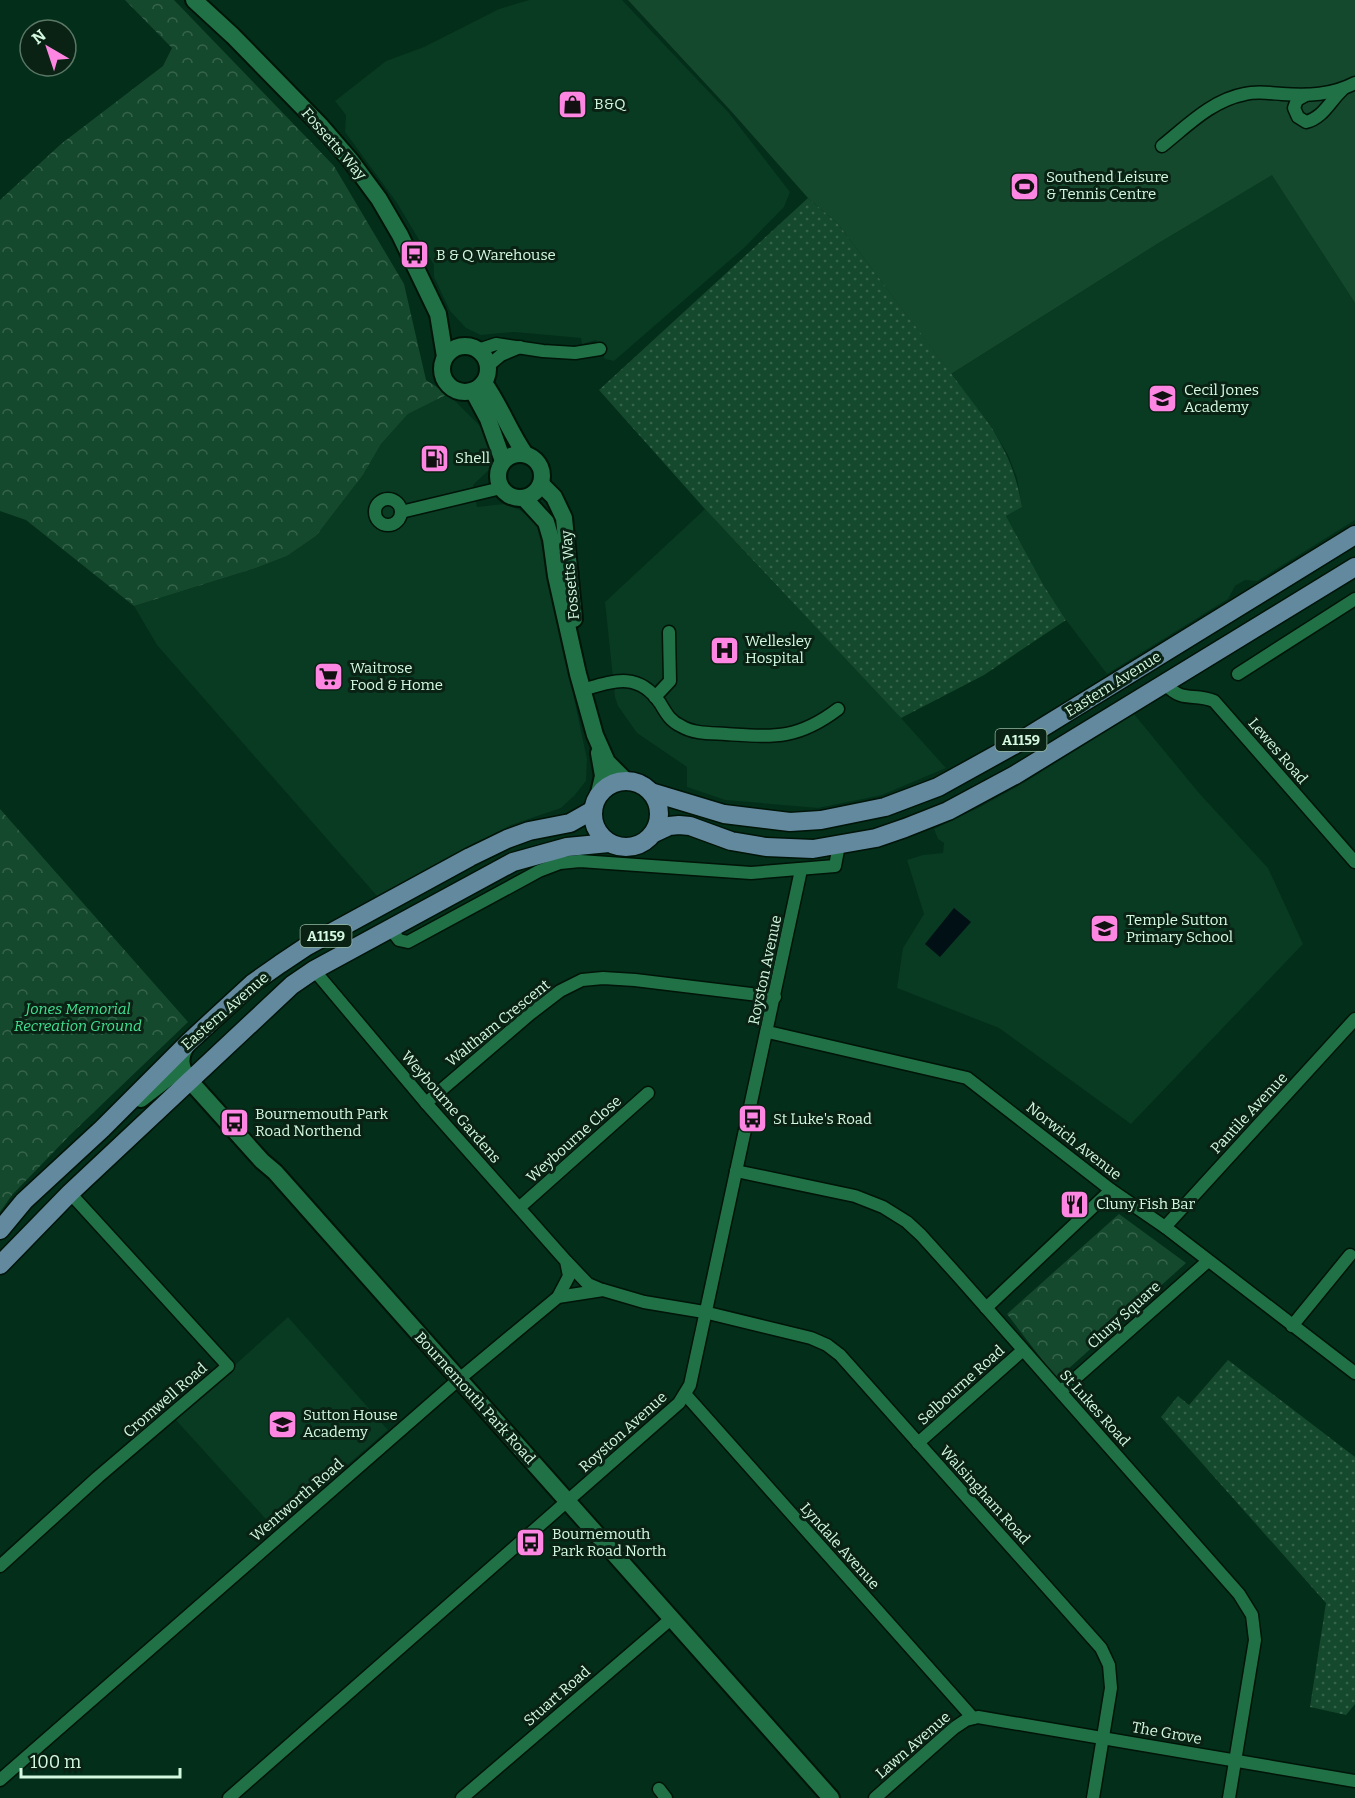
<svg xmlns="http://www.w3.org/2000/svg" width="1355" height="1798" font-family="Bitter,serif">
<defs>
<pattern id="forest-crowns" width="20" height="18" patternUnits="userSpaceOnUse" patternTransform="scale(1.5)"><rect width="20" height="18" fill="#15492d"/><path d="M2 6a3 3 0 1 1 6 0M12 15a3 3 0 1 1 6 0" fill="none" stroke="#36644b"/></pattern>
<pattern id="garden-dots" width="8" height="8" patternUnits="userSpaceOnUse" patternTransform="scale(1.5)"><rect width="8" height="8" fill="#15492d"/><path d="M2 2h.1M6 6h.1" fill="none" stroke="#36644b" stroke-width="1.8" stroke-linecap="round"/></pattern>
</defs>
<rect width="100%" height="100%" fill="#032e19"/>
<g fill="#093a22">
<polygon points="529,0 622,0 729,113 790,192 784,207 744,248 614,361 605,359 596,340 582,344 581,338 514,332 481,335 466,328 450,311 434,277 434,265 397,203 345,132 346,115 335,101 386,61 424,47 499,9"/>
<polygon points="1272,174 1355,303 1355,520 1257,581 1245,580 1235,586 1228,599 1107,674 1066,620 1044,586 1006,516 1022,507 1017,478 1008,455 990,425 951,374 1157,244"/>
<polygon points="448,394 490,436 492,456 489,470 473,485 477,507 504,504 520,510 537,524 587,759 586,781 574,796 561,808 511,825 377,896 157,645 134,606 256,568 287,556 316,536 363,475 381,444 408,414"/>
<polygon points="705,509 901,718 946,768 882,795 818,808 725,800 687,787 687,767 637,733 618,706 615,697 605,602"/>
<polygon points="1134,714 1199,793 1268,868 1303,944 1131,1124 999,1028 897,988 903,948 924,914 907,860 923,855 943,853 944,843 938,839 934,829 980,807 1025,782"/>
<polygon points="288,1317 388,1430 274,1528 175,1419"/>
</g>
<polygon fill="#15492d" points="628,0 1355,0 1355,303 1272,175 1157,244 951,374 838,224 808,198 731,111"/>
<g fill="url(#forest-crowns)">
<polygon points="125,0 174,0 334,166 404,284 426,380 448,394 408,414 381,444 363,475 316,536 287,556 256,568 134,606 26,520 0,511 0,200 61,144 163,66 172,48"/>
<polygon points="0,809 188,1022 70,1135 12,1195 0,1212"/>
<polygon points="1119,1214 1186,1263 1057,1379 1007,1314"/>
</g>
<g fill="url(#garden-dots)">
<path d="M808 198 838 224 990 425C1008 455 1016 473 1022 507L1006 516 1044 586 1066 620 984 675 901 718 705 509 599 390Z"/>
<polygon points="1228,1360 1355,1457 1355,1704 1346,1715 1310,1707 1326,1603 1161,1417 1178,1396 1189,1405"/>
</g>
<polygon fill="#001015" points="954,908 971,922 940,957 925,944"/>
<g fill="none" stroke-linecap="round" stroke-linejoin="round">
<defs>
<g id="street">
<path d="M1306 95 1297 100 1294 108 1298 117 1306 122C1323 118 1330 101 1342 90"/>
<path d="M1162 146C1187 126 1212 100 1245 94 1257 91 1269 93 1282 94 1308 96 1332 95 1355 83"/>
<polyline points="478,350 496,344 543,351 575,353 600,349"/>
<polyline points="488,366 501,355 520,347"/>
<circle cx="388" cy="512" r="13"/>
<polyline points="401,512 501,488"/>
<polyline points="1238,674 1355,599"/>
<path d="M1165 684C1184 704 1193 692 1214 701L1355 862"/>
<path d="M582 690C613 681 638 671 660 703 666 713 670 721 681 726 694 734 711 733 726 734 774 737 797 740 838 709"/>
<polyline points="655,697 670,681 669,632"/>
<polyline points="390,928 399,940 408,942 539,871 560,863 580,861 751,873 835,866 839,845"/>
<polyline points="314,970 426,1103 566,1261 569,1276 558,1297"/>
<polyline points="768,1032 967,1078 1111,1190 1165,1227 1355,1373"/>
<polyline points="426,1103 530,1014 560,991 582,980 603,978 635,980 775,997"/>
<polyline points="736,1171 855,1196 883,1207 907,1222 921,1235 958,1276 1239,1594 1252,1615 1255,1640 1229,1798"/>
<polyline points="520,1207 648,1093"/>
<polyline points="1165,1227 1355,1019"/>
<polyline points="567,1262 588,1284 602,1290"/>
<polyline points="986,1308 1111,1190"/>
<polyline points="1292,1326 1350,1255"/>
<polyline points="1061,1391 1208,1261"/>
<polyline points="685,1394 973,1718"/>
<polyline points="918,1443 1023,1350"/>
<polyline points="0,1566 98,1477 228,1366 70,1193"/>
<polyline points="0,1780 458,1380 558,1297 603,1290 644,1302 704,1312 811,1338 827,1345 840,1355 1101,1648 1109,1665 1111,1688 1093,1798"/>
<polyline points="659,1789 666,1798"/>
<polyline points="229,1798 679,1403 690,1385 801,870"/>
<polyline points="462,1798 672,1618"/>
<polyline points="875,1798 954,1728 966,1720 978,1717 1355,1781"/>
</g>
<g id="secondary">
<polyline points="194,0 233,36 320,125 351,161 379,199 400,235 438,314 445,357"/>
<circle cx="465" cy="369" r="23"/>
<path d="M484 383C500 405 509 431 525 454"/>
<polyline points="473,391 488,419 503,461"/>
<circle cx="520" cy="476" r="22"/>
<polyline points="541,484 554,497 564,518 574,619"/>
<polyline points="524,498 546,522 551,539 556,576 578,674 595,735 607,762 626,781"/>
<polyline points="599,753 603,776 599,793"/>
<path d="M188 1043C178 1057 180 1069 190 1081L262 1161 275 1172 831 1798"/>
<polyline points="141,1099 172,1075 178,1072 184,1074"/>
</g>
<g id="primary">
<circle cx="626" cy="814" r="33"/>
<polyline points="651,792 724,814 790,822 821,820 885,807 938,787 1014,745 1355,535"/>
<polyline points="654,833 669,826 679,825 690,826 731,841 766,847 813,849 876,838 905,828 948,811 1015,775 1355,567"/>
<polyline points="0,1230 24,1201 102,1129 189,1042 253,983 280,964 307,946 470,857 507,839 529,831 570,823 593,810"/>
<polyline points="0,1265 70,1193 292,985 314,970 513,862 567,847 609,843"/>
</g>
</defs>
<use href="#street" stroke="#001408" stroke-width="15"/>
<use href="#secondary" stroke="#001408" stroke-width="20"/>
<use href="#primary" stroke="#001408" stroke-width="21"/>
<use href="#street" stroke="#217147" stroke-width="12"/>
<use href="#secondary" stroke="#217147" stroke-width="16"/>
<use href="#primary" stroke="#63899f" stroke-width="18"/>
</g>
<defs>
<symbol id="shop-square" viewBox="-11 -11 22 22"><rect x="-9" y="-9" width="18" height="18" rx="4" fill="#fd86e2" stroke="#0a2214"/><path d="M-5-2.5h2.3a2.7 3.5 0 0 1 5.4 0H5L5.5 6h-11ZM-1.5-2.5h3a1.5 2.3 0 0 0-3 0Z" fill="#111"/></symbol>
<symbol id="stadium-square" viewBox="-11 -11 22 22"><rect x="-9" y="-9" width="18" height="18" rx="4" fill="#fd86e2" stroke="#0a2214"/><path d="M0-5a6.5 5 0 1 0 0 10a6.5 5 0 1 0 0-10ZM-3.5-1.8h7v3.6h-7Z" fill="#111"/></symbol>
<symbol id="bus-square" viewBox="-11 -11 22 22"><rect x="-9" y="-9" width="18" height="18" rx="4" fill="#fd86e2" stroke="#0a2214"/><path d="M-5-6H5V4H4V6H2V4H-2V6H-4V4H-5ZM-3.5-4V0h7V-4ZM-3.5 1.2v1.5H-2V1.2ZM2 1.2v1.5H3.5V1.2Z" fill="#111"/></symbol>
<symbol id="school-square" viewBox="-11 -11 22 22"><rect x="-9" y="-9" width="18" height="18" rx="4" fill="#fd86e2" stroke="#0a2214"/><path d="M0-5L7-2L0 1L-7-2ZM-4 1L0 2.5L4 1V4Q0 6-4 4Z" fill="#111"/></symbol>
<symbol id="fuel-square" viewBox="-11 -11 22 22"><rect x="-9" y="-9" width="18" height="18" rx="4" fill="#fd86e2" stroke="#0a2214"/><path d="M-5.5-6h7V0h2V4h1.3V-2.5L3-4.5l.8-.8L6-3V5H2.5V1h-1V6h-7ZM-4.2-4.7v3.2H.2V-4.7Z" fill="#111"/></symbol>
<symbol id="hospital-square" viewBox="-11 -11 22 22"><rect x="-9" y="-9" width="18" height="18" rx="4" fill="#fd86e2" stroke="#0a2214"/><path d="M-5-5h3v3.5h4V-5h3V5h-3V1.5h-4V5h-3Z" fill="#111"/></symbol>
<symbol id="supermarket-square" viewBox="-11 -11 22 22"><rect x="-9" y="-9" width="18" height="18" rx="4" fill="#fd86e2" stroke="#0a2214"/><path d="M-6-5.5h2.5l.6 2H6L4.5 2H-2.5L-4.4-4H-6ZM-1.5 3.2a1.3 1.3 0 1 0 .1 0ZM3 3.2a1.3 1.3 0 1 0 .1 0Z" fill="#111"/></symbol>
<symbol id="restaurant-square" viewBox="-11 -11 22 22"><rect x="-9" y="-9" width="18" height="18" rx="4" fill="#fd86e2" stroke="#0a2214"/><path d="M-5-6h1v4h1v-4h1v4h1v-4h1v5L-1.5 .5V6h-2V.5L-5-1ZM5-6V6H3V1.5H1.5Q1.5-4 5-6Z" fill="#111"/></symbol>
</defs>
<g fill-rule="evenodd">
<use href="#shop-square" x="556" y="88" width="33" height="33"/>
<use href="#stadium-square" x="1008" y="170" width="33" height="33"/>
<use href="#bus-square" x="398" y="238" width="33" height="33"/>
<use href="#school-square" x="1146" y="382" width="33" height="33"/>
<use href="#fuel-square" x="418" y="442" width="33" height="33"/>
<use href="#hospital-square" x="708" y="634" width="33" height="33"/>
<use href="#supermarket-square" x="312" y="660" width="33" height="33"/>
<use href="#school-square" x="1088" y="912" width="33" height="33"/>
<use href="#bus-square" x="736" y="1102" width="33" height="33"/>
<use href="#bus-square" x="218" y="1106" width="33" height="33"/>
<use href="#restaurant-square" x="1058" y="1188" width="33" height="33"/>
<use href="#school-square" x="266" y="1408" width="33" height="33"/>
<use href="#bus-square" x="514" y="1526" width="33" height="33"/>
</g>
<g text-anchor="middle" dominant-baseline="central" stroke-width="6" stroke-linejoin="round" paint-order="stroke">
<g fill="#0a2214" stroke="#97b8a3" stroke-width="1.5">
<rect x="995.5" y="729" width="51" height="22" rx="4.5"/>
<rect x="300.5" y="925" width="51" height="22" rx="4.5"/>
</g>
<g font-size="14" font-weight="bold" fill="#d4f9e0">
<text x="1021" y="740">A1159</text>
<text x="326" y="936">A1159</text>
</g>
<g font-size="15" fill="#d4f9e0" stroke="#0a2214" text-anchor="start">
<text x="594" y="104">B&amp;Q</text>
<text x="1046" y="177">Southend Leisure<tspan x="1046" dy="17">&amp; Tennis Centre</tspan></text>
<text x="436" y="255">B &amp; Q Warehouse</text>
<text x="1184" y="390">Cecil Jones<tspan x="1184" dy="17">Academy</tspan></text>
<text x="455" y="458">Shell</text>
<text x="745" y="641">Wellesley<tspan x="745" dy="17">Hospital</tspan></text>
<text x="350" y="668">Waitrose<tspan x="350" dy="17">Food &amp; Home</tspan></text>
<text x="1126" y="920">Temple Sutton<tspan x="1126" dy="17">Primary School</tspan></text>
<text x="255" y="1114">Bournemouth Park<tspan x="255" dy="17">Road Northend</tspan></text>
<text x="773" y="1119">St Luke's Road</text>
<text x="1096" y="1204">Cluny Fish Bar</text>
<text x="303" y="1415">Sutton House<tspan x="303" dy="17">Academy</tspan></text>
<text x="552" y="1534">Bournemouth<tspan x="552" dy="17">Park Road North</tspan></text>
</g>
<g font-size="15" fill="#d4f9e0" stroke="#0a2214">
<text transform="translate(334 144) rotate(49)">Fossetts Way</text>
<text transform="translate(570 575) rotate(-95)">Fossetts Way</text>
<text transform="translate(1113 684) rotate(-32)">Eastern Avenue</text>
<text transform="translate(1278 751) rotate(49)">Lewes Road</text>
<text transform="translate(765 970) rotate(-78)">Royston Avenue</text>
<text transform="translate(225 1011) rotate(-41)">Eastern Avenue</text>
<text transform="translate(498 1023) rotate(-39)">Waltham Crescent</text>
<text transform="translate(451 1107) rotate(49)">Weybourne Gardens</text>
<text transform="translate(1249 1113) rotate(-47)">Pantile Avenue</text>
<text transform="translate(574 1139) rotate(-42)">Weybourne Close</text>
<text transform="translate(1074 1141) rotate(38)">Norwich Avenue</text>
<text transform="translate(1124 1315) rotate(-42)">Cluny Square</text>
<text transform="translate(961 1385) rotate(-42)">Selbourne Road</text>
<text transform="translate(475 1398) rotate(48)">Bournemouth Park Road</text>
<text transform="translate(165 1400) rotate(-41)">Cromwell Road</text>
<text transform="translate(1095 1408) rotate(48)">St Lukes Road</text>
<text transform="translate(623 1432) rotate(-42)">Royston Avenue</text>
<text transform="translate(985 1495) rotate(48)">Walsingham Road</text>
<text transform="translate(297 1500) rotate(-41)">Wentworth Road</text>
<text transform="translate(840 1546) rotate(48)">Lyndale Avenue</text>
<text transform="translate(557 1696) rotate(-41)">Stuart Road</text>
<text transform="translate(1167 1733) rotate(10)">The Grove</text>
<text transform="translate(913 1745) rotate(-41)">Lawn Avenue</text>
</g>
<g font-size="15" font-style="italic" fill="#44e091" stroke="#0a2214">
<text x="78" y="1009">Jones Memorial<tspan x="78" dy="17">Recreation Ground</tspan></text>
</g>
</g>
<g transform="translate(48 48) rotate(321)"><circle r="28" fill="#0a2214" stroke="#5b7866" stroke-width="1.5"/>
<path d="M0-4.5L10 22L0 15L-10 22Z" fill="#fd86e2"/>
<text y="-9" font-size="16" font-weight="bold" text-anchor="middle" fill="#d4f9e0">N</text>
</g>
<path d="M21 1768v9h159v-9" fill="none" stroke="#d4f9e0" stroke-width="3"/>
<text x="30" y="1768" font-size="18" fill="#d4f9e0" stroke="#0a2214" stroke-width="4.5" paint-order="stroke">100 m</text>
</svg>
